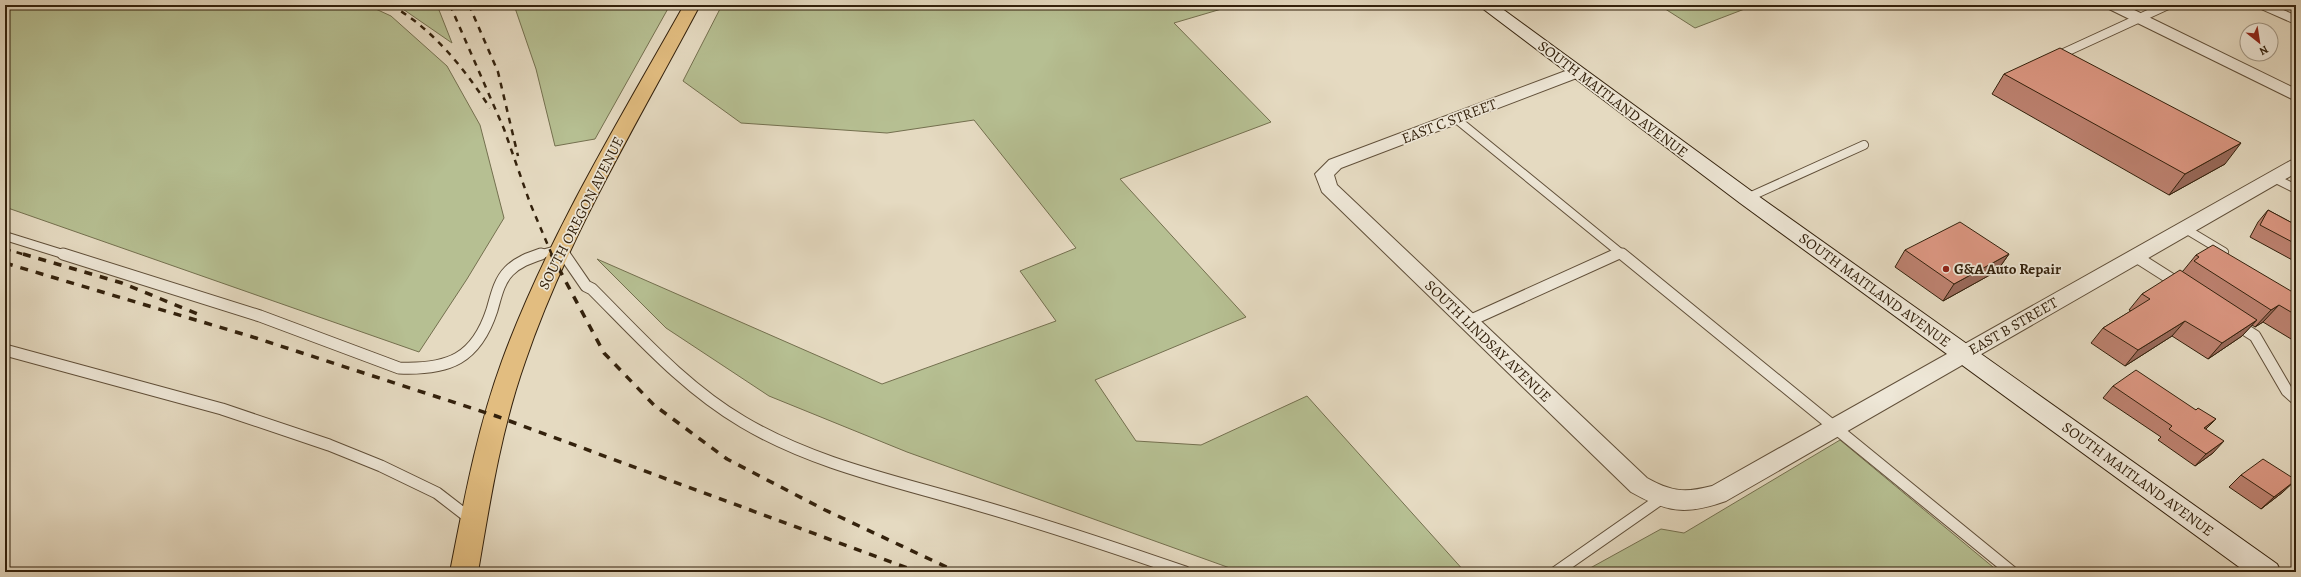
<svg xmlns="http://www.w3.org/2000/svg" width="2301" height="577" font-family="Alegreya,serif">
<rect width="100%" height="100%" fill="#e5dac1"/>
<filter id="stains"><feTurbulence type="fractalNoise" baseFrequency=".005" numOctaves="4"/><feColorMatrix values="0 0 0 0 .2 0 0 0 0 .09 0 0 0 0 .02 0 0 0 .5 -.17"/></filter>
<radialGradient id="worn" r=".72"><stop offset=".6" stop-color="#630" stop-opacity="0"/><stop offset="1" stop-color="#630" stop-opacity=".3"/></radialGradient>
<g fill="#b6bf92" stroke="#74704f">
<polygon points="5,5 367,5 391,16 447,66 480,125 504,218 467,279 419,352 5,207"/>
<polygon points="397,5 437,5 452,43"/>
<polygon points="514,5 670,5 595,139 555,146 536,69"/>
<polygon points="722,5 1235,5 1174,23 1271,122 1120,179 1246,317 1095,380 1136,441 1201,445 1307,396 1465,572 1241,572 907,452 769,396 666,328 597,259 882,384 1056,321 1020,271 1076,248 974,120 887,133 741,123 683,81"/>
<polygon points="1659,5 1755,5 1695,28"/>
<polygon points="1840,440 1999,572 1583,572 1661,529 1684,533"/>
</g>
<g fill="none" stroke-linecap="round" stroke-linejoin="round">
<defs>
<g id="lane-far1">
<polyline points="2262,5 2296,20"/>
<polyline points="2055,57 2168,5"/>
<polyline points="1455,118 1623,255"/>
<polyline points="2274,178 2296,189"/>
<polyline points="1747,198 1864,145"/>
<polyline points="2184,228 2224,252"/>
<polyline points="5,236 66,255"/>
<polyline points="538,255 560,249 564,255"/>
<polyline points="1614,255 1619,253"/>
</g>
<g id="lane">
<path d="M63 254 260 316 399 368C449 370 476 359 492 310 496 296 499 281 509 271 518 262 529 258 541 254"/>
<path d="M564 254 586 286 592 289C639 336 685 388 743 422 812 463 891 480 967 502 1041 523 1113 547 1185 572"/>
<polyline points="1622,254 2012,572"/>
<polyline points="2135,256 2179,284"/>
<polyline points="1467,322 1617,254"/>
<polyline points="2236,324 2255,336 2287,391 2296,399"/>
<polyline points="5,350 222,409 329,445 381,466 437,493 472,520"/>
<polyline points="1556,572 1662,498"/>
</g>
<g id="street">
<polygon points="2104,5 2124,5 2296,89 2296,101 2107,8"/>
<path d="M1576 67 1582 68 1584 72 1582 76 1341 168 1334 175 1337 185 1647 478C1672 492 1685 493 1712 486L2290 161 2296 159V173L1726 501C1686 515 1668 513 1631 492L1322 192 1315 174 1329 160Z"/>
</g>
<polygon id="secondary" points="1478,5 1497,5 1754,193 2277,564 2281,572 2246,572 1740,203"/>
<path id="primary" d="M684 5H700C639 120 567 238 525 362 501 430 490 501 478 572H450C464 501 477 429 502 361 548 236 619 121 684 5Z"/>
</defs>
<use href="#lane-far1" stroke="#604f39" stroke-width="10"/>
<use href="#lane" stroke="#604f39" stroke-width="13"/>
<use href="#street" stroke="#604f39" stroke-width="2"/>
<use href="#secondary" stroke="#33210c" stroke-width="2"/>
<use href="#primary" stroke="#33210c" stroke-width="2"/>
<use href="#lane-far1" stroke="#eee7d7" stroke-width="8"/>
<use href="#lane" stroke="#eee7d7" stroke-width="11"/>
<use href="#street" fill="#eee7d7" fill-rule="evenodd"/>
<use href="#secondary" fill="#eee7d7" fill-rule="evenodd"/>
<use href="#primary" fill="#e2bd80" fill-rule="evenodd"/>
<g stroke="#33210c" stroke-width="2.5" stroke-dasharray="6 6" stroke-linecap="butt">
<path d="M391 5C434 30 463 67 490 108"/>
<polyline points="450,5 504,129 530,203 552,255"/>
<polyline points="469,5 498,72 518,156"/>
<polyline points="5,249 26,255"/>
</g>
<g stroke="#33210c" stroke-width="3.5" stroke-dasharray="8 8" stroke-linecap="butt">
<polyline points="23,254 122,283 200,315"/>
<polyline points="551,254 604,353 654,405 727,459 823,509 957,572"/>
<polyline points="5,263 256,338 496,416 918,572"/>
</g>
</g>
<g fill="#bc816f" stroke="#33210c">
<polygon points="2004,74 2225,164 2169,195 1992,94"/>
<polygon points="2268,210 2296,225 2296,262 2250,237 2258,222"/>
<polygon points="1905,250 2009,254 1997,271 1943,301 1895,267"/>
<polygon points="2196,255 2296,294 2296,342 2263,322 2255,327 2252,325 2242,336 2208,359 2172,336 2125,366 2091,343 2103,328 2131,311 2129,310 2142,294 2183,271"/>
<polygon points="2113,386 2196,410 2216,419 2206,429 2213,453 2195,466 2158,440 2161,437 2103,398"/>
<polygon points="2241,475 2283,492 2261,509 2229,487"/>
</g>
<g fill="#99695a" stroke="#33210c">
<polygon points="2241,143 2225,164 2169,195 2185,174"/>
<polygon points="2009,254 1997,271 1943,301 1954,284"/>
<polygon points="2279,305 2263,322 2255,327 2271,310"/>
<polygon points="2257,320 2242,336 2208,359 2222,343"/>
<polygon points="2185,321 2172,336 2125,366 2138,350"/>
<polygon points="2216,419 2204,431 2204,428"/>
<polygon points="2224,441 2213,453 2195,466 2206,454"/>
<polygon points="2296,480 2283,492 2261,509 2274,497"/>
</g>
<g fill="#db9681" stroke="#33210c">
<polygon points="2060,48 2241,143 2185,174 2004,74"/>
<polygon points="2268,210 2296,225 2296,244 2260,225"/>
<polygon points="1960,222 2009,254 1954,284 1905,250"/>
<polygon points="2213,245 2296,294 2296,315 2279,305 2271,310 2194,261 2199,257 2196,255"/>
<polygon points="2180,270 2257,320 2222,343 2185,321 2138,350 2103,328 2150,299 2142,294"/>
<polygon points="2136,370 2196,410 2198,408 2216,419 2204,428 2224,441 2206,454 2169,429 2172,426 2113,386"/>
<polygon points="2263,459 2296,480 2274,497 2241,475"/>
</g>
<circle fill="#8f2418" stroke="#eee7d7" stroke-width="1.5" cx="1946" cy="269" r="4"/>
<g text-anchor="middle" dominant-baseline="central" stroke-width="3.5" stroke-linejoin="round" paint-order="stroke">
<g font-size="15" fill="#33210c" stroke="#eee7d7">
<text transform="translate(1613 99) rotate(37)">SOUTH MAITLAND AVENUE</text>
<text transform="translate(1449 121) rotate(-21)">EAST C STREET</text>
<text transform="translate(581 213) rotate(-63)">SOUTH OREGON AVENUE</text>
<text transform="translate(1875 290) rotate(36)">SOUTH MAITLAND AVENUE</text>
<text transform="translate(2013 326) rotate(-30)">EAST B STREET</text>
<text transform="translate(1488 341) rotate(44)">SOUTH LINDSAY AVENUE</text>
<text transform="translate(2138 479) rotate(36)">SOUTH MAITLAND AVENUE</text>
</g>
<g font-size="15" font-weight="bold" fill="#33210c" stroke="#eee7d7" text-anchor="start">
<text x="1954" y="269">G&amp;A Auto Repair</text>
</g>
</g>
<rect width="2301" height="577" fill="none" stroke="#e5dac1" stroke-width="20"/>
<rect x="6" y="6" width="2289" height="565" fill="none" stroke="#33210c" stroke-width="2"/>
<rect x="10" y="10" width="2281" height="557" fill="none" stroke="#33210c"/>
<g transform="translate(2259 42) rotate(150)"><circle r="19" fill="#eee7d7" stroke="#a39886"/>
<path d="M0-3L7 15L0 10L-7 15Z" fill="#8f2418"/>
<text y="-6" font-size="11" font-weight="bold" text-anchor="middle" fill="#33210c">N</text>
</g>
<rect width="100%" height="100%" filter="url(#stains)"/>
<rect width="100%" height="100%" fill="url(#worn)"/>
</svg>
